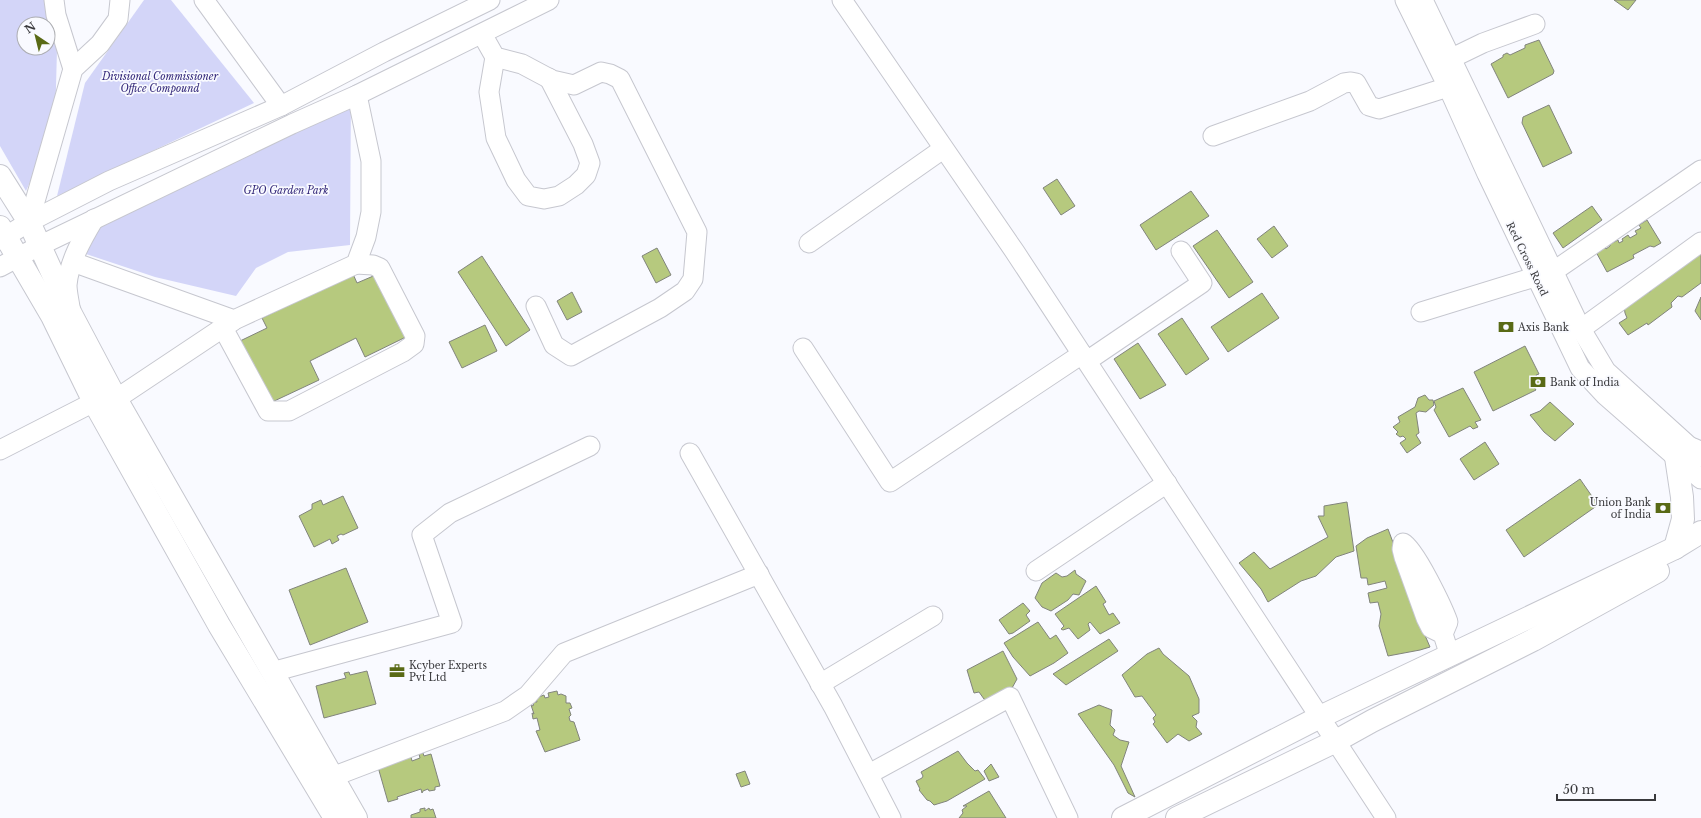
<svg xmlns="http://www.w3.org/2000/svg" width="1701" height="818" font-family="'Libre Baskerville',serif">
<rect width="100%" height="100%" fill="#f9faff"/>
<g fill="#d3d5f8" fill-rule="evenodd">
<path d="M0 0H44L57 49 55 125 26 191 0 146ZM24 24H48V48H24Z"/>
<polygon points="144,0 171,0 254,103 57,196 85,83"/>
<polygon points="351,87 350,245 288,252 256,268 236,296 155,277 86,254 95,231 112,208"/>
</g>
<g fill="#b6c97e" stroke="#81847c">
<polygon points="1614,0 1636,0 1628,10"/>
<polygon points="1539,40 1554,71 1553,74 1508,98 1491,64 1503,57 1503,55 1507,53 1510,55 1525,48 1525,45"/>
<polygon points="1549,105 1572,153 1543,167 1522,123 1523,117"/>
<polygon points="1057,179 1075,206 1061,215 1043,188"/>
<polygon points="1191,191 1209,216 1156,250 1140,225"/>
<polygon points="1592,206 1602,220 1563,248 1553,233"/>
<polygon points="1647,220 1661,243 1654,247 1650,246 1633,255 1634,258 1607,272 1596,252 1604,247 1606,249 1610,246 1610,244 1618,240 1619,243 1623,241 1622,239 1628,235 1630,238 1637,234 1635,231 1641,228 1639,225"/>
<polygon points="1274,226 1288,246 1272,258 1257,239"/>
<polygon points="1217,230 1253,282 1229,298 1193,246"/>
<polygon points="657,248 671,275 656,283 642,256"/>
<polygon points="1701,252 1701,283 1682,297 1678,296 1671,303 1672,307 1648,325 1647,323 1628,335 1619,323 1627,318 1625,313 1624,306 1651,291 1657,280"/>
<polygon points="482,256 530,330 506,346 458,272"/>
<polygon points="353,274 357,283 378,274 408,336 365,357 356,338 310,361 319,380 270,403 240,341 267,328 262,318"/>
<polygon points="572,292 582,312 567,320 557,301"/>
<polygon points="1262,293 1279,318 1228,352 1211,327"/>
<polygon points="1701,297 1701,320 1695,311"/>
<polygon points="1182,318 1209,359 1186,375 1158,334"/>
<polygon points="485,325 497,351 462,368 449,342"/>
<polygon points="1138,343 1166,385 1140,399 1114,359"/>
<polygon points="1525,346 1539,374 1536,375 1541,384 1534,387 1536,390 1493,411 1474,372"/>
<polygon points="1463,388 1481,420 1475,422 1478,427 1473,429 1470,426 1449,437 1434,410 1436,407 1434,401"/>
<polygon points="1425,395 1429,400 1433,400 1434,405 1426,412 1419,411 1416,413 1419,433 1416,435 1421,443 1407,453 1400,443 1406,439 1403,436 1400,437 1396,434 1398,432 1393,427 1400,422 1398,417 1415,407 1418,398"/>
<polygon points="1550,402 1574,424 1555,441 1544,432 1530,415 1540,411"/>
<polygon points="1485,442 1499,464 1474,480 1460,459"/>
<polygon points="1580,479 1598,505 1524,557 1506,530"/>
<polygon points="343,496 358,528 343,535 341,534 337,536 339,540 332,544 330,539 314,547 299,516 312,509 312,504 321,500 323,505"/>
<polygon points="1347,502 1354,551 1336,557 1316,576 1301,581 1268,602 1261,589 1239,563 1254,552 1270,569 1328,537 1318,516 1324,516 1324,506"/>
<polygon points="1388,529 1404,572 1424,633 1430,647 1420,650 1388,656 1379,626 1381,614 1378,602 1370,603 1368,593 1387,588 1385,581 1368,585 1367,578 1361,578 1356,546 1367,538"/>
<polygon points="346,568 368,622 310,645 289,590"/>
<polygon points="1075,570 1076,574 1086,581 1079,595 1073,594 1068,600 1051,611 1042,607 1035,598 1042,583 1056,573 1062,577 1067,576"/>
<polygon points="1096,586 1106,602 1103,604 1109,615 1113,613 1120,623 1100,634 1090,622 1088,624 1090,630 1078,639 1069,628 1063,630 1061,629 1064,626 1055,614"/>
<polygon points="1023,603 1030,611 1026,615 1030,621 1013,633 1009,634 999,620"/>
<polygon points="1038,622 1050,639 1056,635 1068,653 1054,663 1030,676 1013,657 1004,643"/>
<polygon points="1109,639 1118,651 1066,685 1053,674"/>
<polygon points="1159,648 1163,654 1189,676 1199,699 1199,713 1192,716 1197,721 1196,727 1202,734 1189,741 1178,734 1167,743 1153,724 1155,722 1153,718 1156,715 1142,696 1135,697 1122,675 1147,654"/>
<polygon points="1003,651 1017,679 1012,688 1004,691 993,705 984,699 979,692 974,693 967,670"/>
<polygon points="367,671 376,704 324,718 316,686 346,678 344,673 349,672 350,675"/>
<polygon points="557,691 558,695 561,694 566,696 566,703 570,703 572,708 569,709 571,715 569,717 570,721 574,722 580,740 545,752 536,731 540,730 537,718 533,719 532,713 534,714 531,705 533,706 534,702 537,702 536,698 544,695 545,698 549,697 548,693"/>
<polygon points="1099,705 1112,710 1110,725 1115,730 1113,735 1120,740 1129,742 1121,766 1135,797 1128,793 1114,765 1078,714"/>
<polygon points="958,751 967,763 975,771 978,770 985,779 947,801 934,805 930,801 927,800 919,790 920,789 916,781 922,778 923,776 921,772"/>
<polygon points="423,753 424,756 431,754 440,786 435,787 435,790 429,791 428,789 423,791 422,793 421,789 397,797 398,799 388,802 378,767 411,757 412,761 420,758 419,754"/>
<polygon points="991,764 999,777 989,781 984,771"/>
<polygon points="745,771 750,784 741,787 736,774"/>
<polygon points="989,791 1006,818 959,818 963,813 962,810 967,806 963,806"/>
<polygon points="425,808 425,811 429,808 430,810 433,809 436,818 411,818 411,815 420,812 420,809"/>
</g>
<g fill="none" stroke-linecap="round" stroke-linejoin="round">
<defs>
<g id="minor">
<polyline points="54,0 56,15 73,69"/>
<polyline points="204,0 281,106"/>
<polyline points="842,0 1015,252 1386,818"/>
<polyline points="1405,0 1448,87 1487,174 1580,368 1605,395 1701,479"/>
<polyline points="1423,0 1581,329 1606,371 1701,457"/>
<polyline points="482,34 495,57 522,64 552,80 574,85 601,72 610,74 620,79 697,232 693,279 685,291 660,308 571,356 554,345 536,306"/>
<polyline points="495,57 489,92 496,138 516,180 528,196 544,199 559,196 576,185 586,175 590,163 583,144 549,78"/>
<polyline points="1452,58 1483,43 1535,24"/>
<polyline points="1213,136 1310,101 1344,83 1351,82 1356,83 1369,106 1379,109 1448,87 1458,82"/>
<polyline points="29,222 73,69 100,44 118,19 120,0"/>
<polyline points="0,240 29,222 109,181 281,106 384,52 490,0"/>
<polyline points="809,243 943,149"/>
<polyline points="73,262 234,320 356,264 366,237 371,212 371,161 357,95"/>
<polyline points="0,267 39,246 292,124 357,95 549,0"/>
<path d="M70 307C69 300 67 292 67 285 69 262 82 239 94 219"/>
<polyline points="1421,312 1554,271 1701,170"/>
<polyline points="223,328 268,411 289,411 403,352 414,344 415,336 380,268 373,265 356,264"/>
<polyline points="1581,329 1701,242"/>
<polyline points="803,348 890,482 1082,354"/>
<polyline points="1087,361 1202,283 1181,251"/>
<polyline points="0,450 94,402 116,399 233,321"/>
<polyline points="690,453 833,706 891,818"/>
<polyline points="1036,571 1167,483"/>
<path d="M1443 634 1431 628 1426 618 1404 557 1402 549 1403 543C1415 549 1443 608 1448 622L1443 634 1450 656"/>
<polyline points="272,672 452,623 422,535 450,513 590,446"/>
<polyline points="820,684 933,616"/>
<polyline points="869,774 1010,697 1068,818"/>
<polyline points="332,777 505,711 528,695 564,653 759,574"/>
</g>
<g id="major">
<polyline points="0,176 29,222 71,314 116,399 356,818"/>
<polyline points="0,227 52,316 94,402 219,625 335,818"/>
<polyline points="1692,449 1701,453"/>
<polyline points="1675,548 1683,519 1682,497 1676,457"/>
<polyline points="1123,818 1320,717 1675,548 1701,532"/>
<polyline points="1177,818 1336,741 1372,721 1533,640 1658,571"/>
</g>
</defs>
<use href="#minor" stroke="#c6c7cf" stroke-width="21"/>
<use href="#major" stroke="#c6c7cf" stroke-width="24"/>
<use href="#minor" stroke="#fff" stroke-width="19"/>
<use href="#major" stroke="#fff" stroke-width="22"/>
</g>
<defs>
<symbol id="bank-bare" viewBox="-9 -9 18 18"><path d="M-6-4H6V4H-6ZM0-2.3a2.3 2.3 0 1 0 0 4.6a2.3 2.3 0 1 0 0-4.6Z" fill="#596a15" stroke="#f9faff" stroke-width="2.5" paint-order="stroke"/></symbol>
<symbol id="office-bare" viewBox="-9 -9 18 18"><path d="M-6-3h4V-5.5h4V-3h4V5H-6ZM-1-4.5V-3h2v-1.5ZM-6 0V1H6V0Z" fill="#596a15" stroke="#f9faff" stroke-width="2.5" paint-order="stroke"/></symbol>
</defs>
<g fill-rule="evenodd">
<use href="#bank-bare" x="1495" y="316" width="22" height="22"/>
<use href="#bank-bare" x="1527" y="371" width="22" height="22"/>
<use href="#bank-bare" x="1652" y="497" width="22" height="22"/>
<use href="#office-bare" x="386" y="660" width="22" height="22"/>
</g>
<g text-anchor="middle" dominant-baseline="central" stroke-width="3.5" stroke-linejoin="round" paint-order="stroke">
<g font-size="10" font-style="italic" fill="#34297a" stroke="#f9faff">
<text x="160" y="76">Divisional Commissioner<tspan x="160" dy="12">Office Compound</tspan></text>
<text x="286" y="190">GPO Garden Park</text>
</g>
<g font-size="10" fill="#39393c" stroke="#f9faff">
<text transform="translate(1527 259) rotate(64)">Red Cross Road</text>
</g>
<g font-size="10" fill="#39393c" stroke="#f9faff" text-anchor="start">
<text x="1518" y="327">Axis Bank</text>
<text x="1550" y="382">Bank of India</text>
<text x="1651" y="502" text-anchor="end">Union Bank<tspan x="1651" dy="12">of India</tspan></text>
<text x="409" y="665">Kcyber Experts<tspan x="409" dy="12">Pvt Ltd</tspan></text>
</g>
</g>
<g transform="translate(36 36) rotate(325)"><circle r="19" fill="#f9faff" stroke="#acadb1"/>
<path d="M0-3L7 15L0 10L-7 15Z" fill="#596a15"/>
<text y="-6" font-size="11" font-weight="bold" text-anchor="middle" fill="#39393c">N</text>
</g>
<path d="M1557 794v6h98v-6" fill="none" stroke="#39393c" stroke-width="2"/>
<text x="1563" y="794" font-size="12" fill="#39393c" stroke="#f9faff" stroke-width="3" paint-order="stroke">50 m</text>
</svg>
